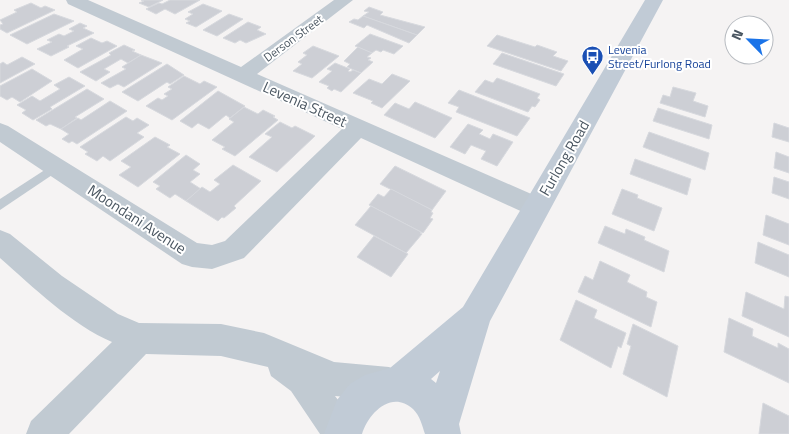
<svg xmlns="http://www.w3.org/2000/svg" width="789" height="434" font-family="'Titillium Web',sans-serif">
<rect width="100%" height="100%" fill="#f5f3f3"/>
<g fill="#cdcfd5" stroke="#d7d9de">
<polygon points="141,0 163,0 149,7 139,3 144,1"/>
<polygon points="170,0 200,0 175,14 165,9 156,14 146,9 159,3 162,4"/>
<polygon points="31,3 41,8 45,6 55,10 7,33 0,29 0,25 3,24 0,20 17,12 14,10"/>
<polygon points="203,4 222,11 196,27 186,23 190,21 185,19 193,14 188,12"/>
<polygon points="369,7 383,12 380,15 425,27 417,35 363,16 369,12 364,11"/>
<polygon points="54,14 74,21 27,44 10,35"/>
<polygon points="229,14 243,19 217,36 203,30"/>
<polygon points="363,16 417,35 409,43 367,25 364,28 349,22 354,19 358,20"/>
<polygon points="248,22 261,27 257,30 266,34 246,43 240,40 235,43 223,38"/>
<polygon points="80,23 87,26 83,28 94,33 67,46 69,47 51,56 37,49 52,42 47,40 59,34 64,36 74,31 69,29"/>
<polygon points="370,34 403,46 394,54 383,50 381,52 376,50 372,53 355,46"/>
<polygon points="497,35 535,47 537,45 557,52 553,56 568,61 561,71 487,46"/>
<polygon points="91,38 102,43 107,41 117,46 78,68 64,60 83,49 76,46"/>
<polygon points="124,45 135,50 132,51 141,55 128,63 121,59 104,69 110,72 96,81 80,72 111,55 109,53"/>
<polygon points="313,46 339,56 312,78 293,71 302,64 298,62 307,55 303,53"/>
<polygon points="358,47 372,53 367,57 371,58 368,60 373,62 361,73 347,67 350,64 344,61"/>
<polygon points="502,53 564,74 556,86 493,64"/>
<polygon points="141,55 162,63 124,87 118,84 110,88 101,83 126,69 122,67"/>
<polygon points="22,57 35,64 0,83 0,64 3,62 7,65"/>
<polygon points="335,63 350,69 348,71 350,72 353,70 361,73 341,92 334,89 332,91 327,88 329,86 319,82 332,71 327,69"/>
<polygon points="167,64 184,75 170,84 167,82 138,101 122,92"/>
<polygon points="32,69 52,81 20,102 12,97 7,100 0,96 0,86"/>
<polygon points="392,74 410,81 382,108 371,103 373,101 353,93 369,79 382,84"/>
<polygon points="184,76 200,84 204,81 217,87 172,120 146,106 158,98 162,100 168,96 164,94 172,89 168,87"/>
<polygon points="69,77 85,86 50,107 52,109 33,120 22,113 26,110 17,105 32,96 40,101 60,89 54,85"/>
<polygon points="497,78 540,94 537,98 540,100 535,107 532,106 528,112 475,92 485,80 493,83"/>
<polygon points="673,87 696,93 693,101 708,106 705,117 660,103 663,95 670,97"/>
<polygon points="87,89 104,99 75,117 77,118 61,129 50,124 46,126 36,120"/>
<polygon points="459,90 530,118 517,136 456,112 459,107 448,103"/>
<polygon points="218,91 245,106 230,118 226,115 209,129 198,123 192,128 180,121"/>
<polygon points="110,101 127,111 77,144 72,141 69,143 62,139 69,134 61,129 78,118 81,120"/>
<polygon points="415,102 452,118 435,138 384,115 395,103 409,109"/>
<polygon points="244,107 258,114 263,110 275,116 273,117 278,120 235,156 222,149 225,147 212,140 234,122 229,119"/>
<polygon points="658,108 712,125 709,139 653,121"/>
<polygon points="126,117 133,121 137,118 149,125 137,133 144,137 110,161 103,156 97,161 85,154 88,152 80,147"/>
<polygon points="280,122 292,128 295,126 315,136 277,172 249,157 272,137 265,134"/>
<polygon points="774,123 789,128 789,142 772,137"/>
<polygon points="468,124 483,130 479,134 490,139 493,134 513,142 497,166 481,159 486,151 471,145 465,154 450,147"/>
<polygon points="649,132 709,153 705,170 643,147"/>
<polygon points="155,137 170,145 167,147 180,154 138,187 119,175 131,167 121,161"/>
<polygon points="776,152 789,157 789,173 774,168"/>
<polygon points="186,155 200,164 193,170 200,174 190,182 201,189 186,201 175,194 170,198 156,189 160,186 153,182"/>
<polygon points="635,159 691,179 687,195 630,174"/>
<polygon points="233,165 261,181 234,206 236,208 224,218 222,217 218,221 186,201 202,187 210,192 220,184 214,180"/>
<polygon points="395,166 446,191 432,210 380,184"/>
<polygon points="774,177 789,182 789,199 772,193"/>
<polygon points="391,189 432,210 431,212 433,213 430,218 433,219 423,233 369,205 378,194 384,197"/>
<polygon points="622,189 638,195 637,198 662,208 654,231 612,214"/>
<polygon points="371,206 421,232 420,233 422,234 406,253 355,225"/>
<polygon points="766,215 789,224 789,245 763,235"/>
<polygon points="605,226 625,234 626,229 645,237 644,240 669,251 664,272 598,243"/>
<polygon points="374,236 408,254 391,277 357,257"/>
<polygon points="758,242 789,255 789,277 755,263"/>
<polygon points="600,261 630,275 627,282 647,292 646,297 657,302 651,327 578,292 585,276 593,280"/>
<polygon points="746,292 784,309 785,296 789,297 789,337 742,316"/>
<polygon points="576,300 597,310 594,318 626,333 621,348 618,346 611,368 560,340"/>
<polygon points="729,318 753,329 752,336 778,348 778,343 789,349 789,383 724,352"/>
<polygon points="633,324 678,346 667,397 623,374 631,346 627,344"/>
<polygon points="763,403 789,416 789,434 759,434"/>
</g>
<g fill="none" stroke-linecap="round" stroke-linejoin="round">
<polygon fill="#c1cad2" fill-rule="evenodd" points="57,162 61,163 63,166 61,169 0,210 0,199"/>
<g fill="#c1cad2" fill-rule="evenodd">
<polygon points="66,0 88,0 241,67 334,0 353,0 257,74 545,200 549,207 545,214 536,217 527,214 361,138 244,258 212,269 192,267 182,264 0,142 0,123 8,126 197,243 212,245 225,241 342,129 68,4"/>
<path d="M0 230 10 234 62 276 118 314 139 323 221 324 264 333 334 362 389 367 401 372 406 384 401 396 389 401 335 396 354 421 359 434H320L291 391 271 376 268 367 221 356 146 354 69 434H26L31 421 112 342C72 325 33 287 0 258Z"/>
</g>
<path fill="#c1cbd6" fill-rule="evenodd" d="M645 0H663L490 321 459 424 461 434H425C422 425 420 416 413 409 391 389 368 414 362 434H324L337 400 350 384 365 375 390 368 463 307ZM440 371 436 383 431 379Z"/>
</g>
<defs>
<symbol id="bus-pin" viewBox="-11 -11 22 30"><path d="M0 17L-7.5 6A9.5 9.5 0 1 1 7.5 6Z" fill="#1a4fb4" stroke="#fff"/><path d="M-5-6H5V4H4V6H2V4H-2V6H-4V4H-5ZM-3.5-4V0h7V-4ZM-3.5 1.2v1.5H-2V1.2ZM2 1.2v1.5H3.5V1.2Z" fill="#fff"/></symbol>
</defs>
<g fill-rule="evenodd">
<use href="#bus-pin" x="580" y="44" width="25" height="34"/>
</g>
<g text-anchor="middle" dominant-baseline="central" stroke-width="4" stroke-linejoin="round" paint-order="stroke">
<g font-size="12" fill="#4a5661" stroke="#fff">
<text transform="translate(293 38) rotate(-36)">Derson Street</text>
</g>
<g font-size="12" fill="#164399" stroke="#fff" text-anchor="start">
<text x="608" y="49">Levenia<tspan x="608" dy="14">Street/Furlong Road</tspan></text>
</g>
<g font-size="15" fill="#4a5661" stroke="#fff">
<text transform="translate(305 104) rotate(24)">Levenia Street</text>
<text transform="translate(564 158) rotate(-60)">Furlong Road</text>
<text transform="translate(137 219) rotate(33)">Moondani Avenue</text>
</g>
</g>
<g transform="translate(749 40) rotate(294)"><circle r="24" fill="#ffffff" stroke="#b7bbc0"/>
<path d="M0-4L9 19L0 12L-9 19Z" fill="#1a73e8"/>
<text y="-8" font-size="14" font-weight="bold" text-anchor="middle" fill="#4a5661">N</text>
</g>
</svg>
